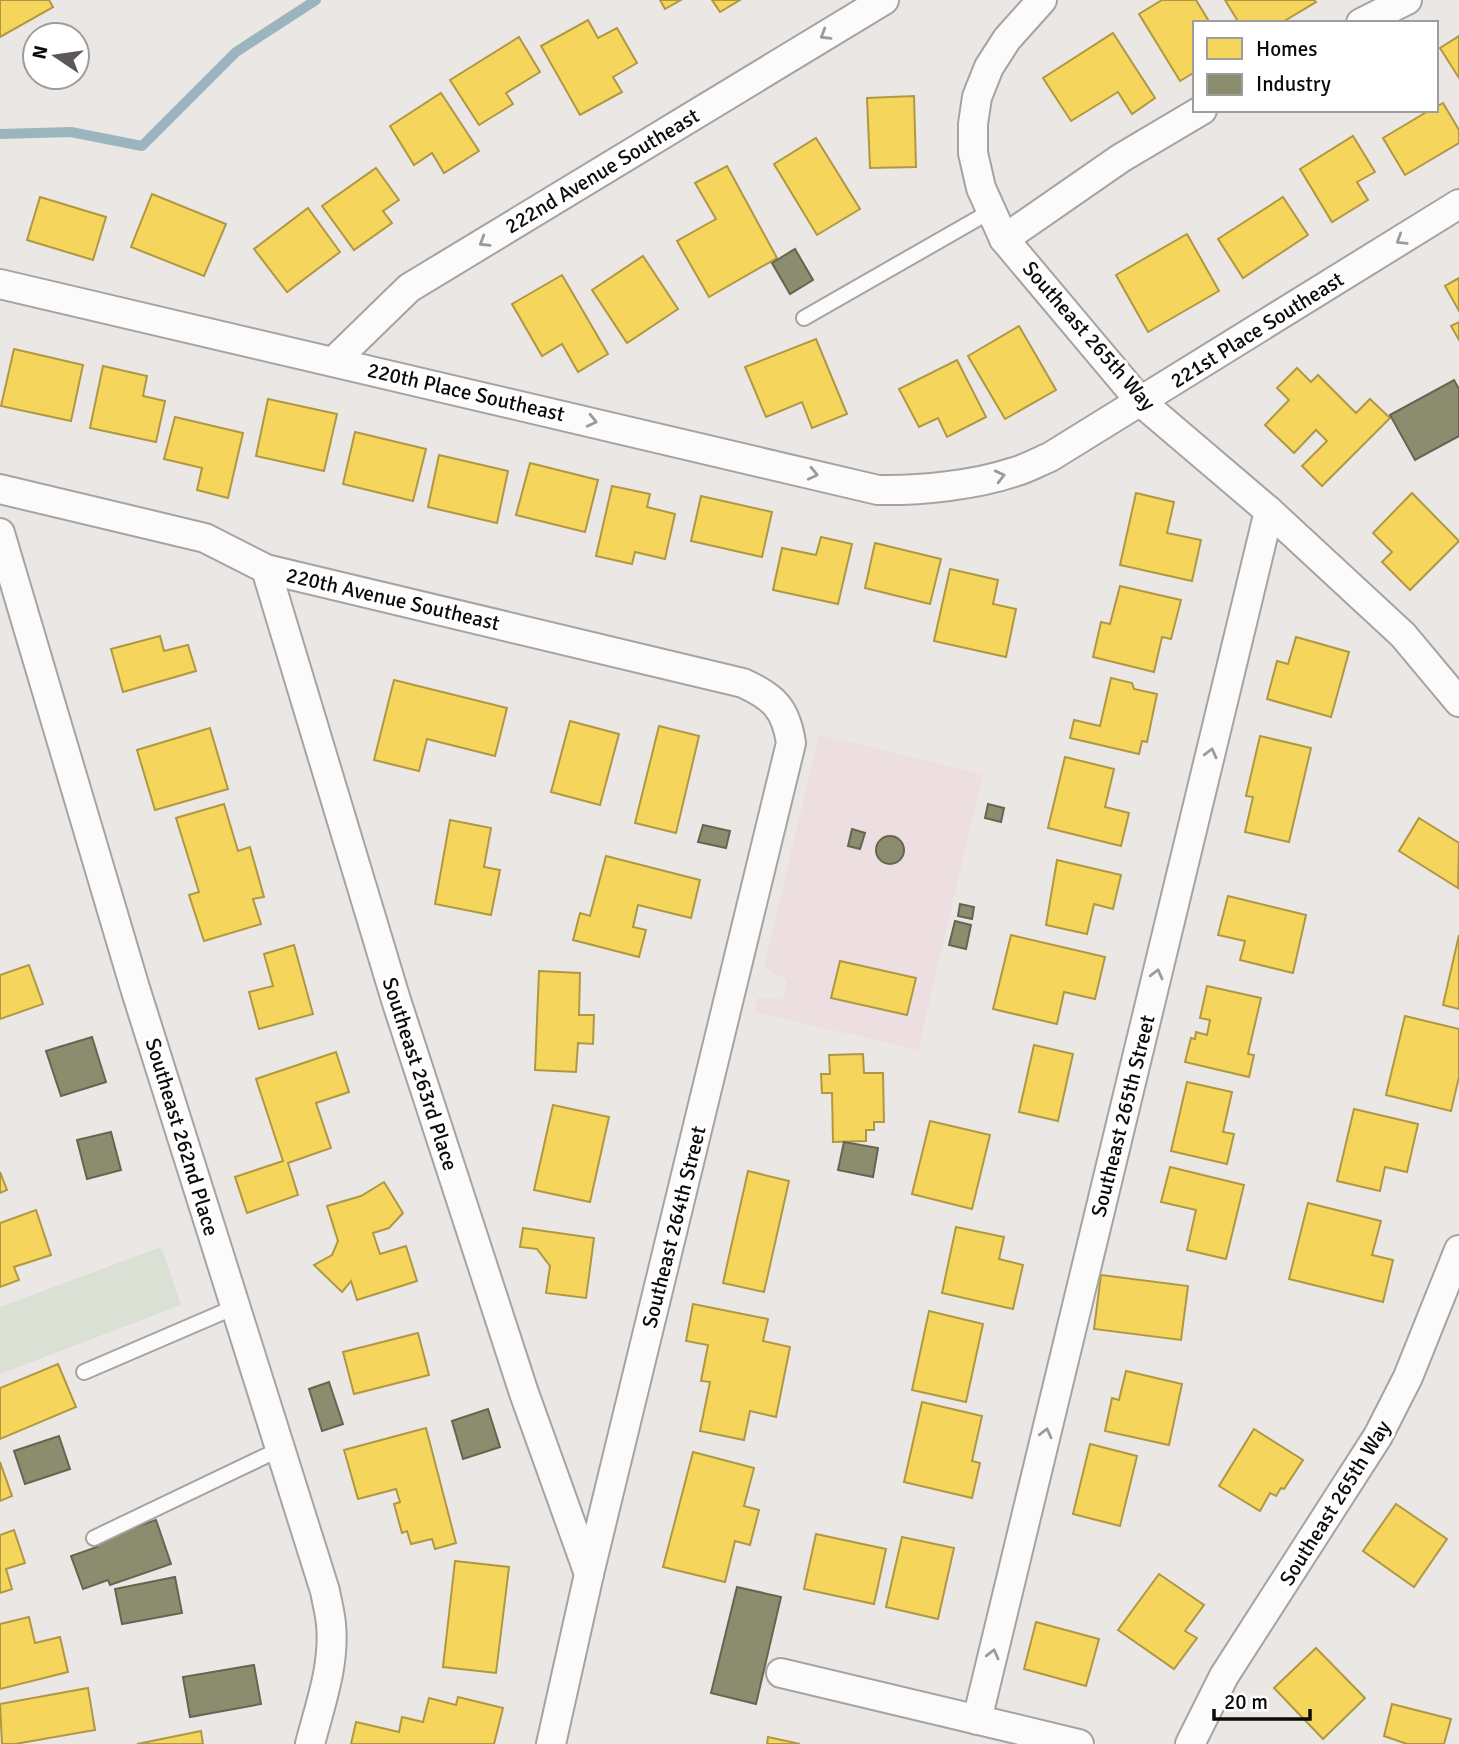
<svg xmlns="http://www.w3.org/2000/svg" width="1459" height="1744" font-family="Signika,sans-serif">
<rect width="100%" height="100%" fill="#ebe7e5"/>
<polygon fill="#eddee2" points="819,735 983,774 918,1050 754,1012 757,998 783,999 787,980 764,967"/>
<polygon fill="#dae0d4" points="161,1247 181,1305 0,1374 0,1307"/>
<g fill="#f6d55c" stroke="#b09843" stroke-width="2">
<polygon points="0,0 49,0 53,7 0,37"/>
<polygon points="660,0 681,0 665,9"/>
<polygon points="712,0 740,0 720,12"/>
<polygon points="1162,0 1196,0 1210,23 1195,23 1195,72 1180,81 1139,14"/>
<polygon points="1225,0 1314,0 1316,2 1281,23 1239,23"/>
<polygon points="588,20 598,38 617,28 637,63 613,77 622,92 580,115 541,46"/>
<polygon points="1113,33 1155,98 1132,114 1118,92 1071,121 1043,78"/>
<polygon points="1459,36 1459,78 1440,48"/>
<polygon points="519,37 540,72 506,93 513,104 479,125 450,80"/>
<polygon points="441,93 479,151 444,173 432,153 414,165 390,126"/>
<polygon points="914,96 916,167 870,168 867,98"/>
<polygon points="1443,103 1459,130 1459,143 1405,175 1383,138 1430,110 1436,110 1436,107"/>
<polygon points="1353,136 1375,172 1357,182 1368,200 1332,222 1300,169"/>
<polygon points="816,138 860,209 817,235 774,164"/>
<polygon points="727,166 777,258 709,297 677,241 716,219 695,183"/>
<polygon points="376,168 399,200 383,211 392,223 354,250 322,206"/>
<polygon points="152,194 226,224 204,276 131,247"/>
<polygon points="40,197 106,217 93,260 27,240"/>
<polygon points="1283,197 1308,235 1243,278 1218,239"/>
<polygon points="308,208 340,252 287,292 254,249"/>
<polygon points="1187,234 1219,291 1148,332 1116,275"/>
<polygon points="643,256 678,309 627,343 592,290"/>
<polygon points="562,275 608,354 578,372 562,344 542,356 512,304"/>
<polygon points="1459,278 1459,311 1445,286"/>
<polygon points="1459,322 1459,340 1451,326"/>
<polygon points="1019,326 1056,390 1005,419 968,356"/>
<polygon points="816,339 847,414 812,428 802,402 766,417 745,367"/>
<polygon points="14,349 83,365 71,421 1,406"/>
<polygon points="957,360 986,417 947,437 938,418 919,427 899,389"/>
<polygon points="103,366 147,376 143,396 165,401 156,442 90,428"/>
<polygon points="1297,368 1311,382 1318,375 1356,413 1370,399 1390,418 1322,486 1302,466 1327,441 1316,430 1294,453 1265,425 1289,400 1277,388"/>
<polygon points="268,399 337,414 324,471 256,456"/>
<polygon points="175,417 243,433 228,498 197,490 202,468 164,459"/>
<polygon points="355,432 426,449 413,501 343,484"/>
<polygon points="439,455 508,471 497,523 428,507"/>
<polygon points="530,463 598,480 585,532 516,515"/>
<polygon points="612,486 650,494 647,507 675,514 665,559 635,552 632,564 596,556"/>
<polygon points="1136,493 1174,502 1167,533 1201,540 1192,581 1120,565"/>
<polygon points="1412,493 1459,541 1410,590 1382,562 1392,552 1373,533"/>
<polygon points="701,496 772,512 762,557 691,541"/>
<polygon points="821,537 852,544 838,604 773,590 782,548 816,555"/>
<polygon points="875,543 941,559 930,604 865,588"/>
<polygon points="950,569 998,580 993,604 1016,609 1006,657 934,641"/>
<polygon points="1120,586 1181,600 1171,639 1162,637 1154,672 1093,657 1101,622 1110,624"/>
<polygon points="160,636 164,651 188,645 196,671 123,692 111,649"/>
<polygon points="1296,637 1349,652 1331,717 1267,699 1277,661 1288,664"/>
<polygon points="1111,678 1132,683 1134,689 1157,694 1147,742 1142,741 1139,754 1070,738 1074,720 1100,726"/>
<polygon points="394,680 507,708 495,756 427,739 419,771 374,760"/>
<polygon points="570,721 619,734 600,805 551,792"/>
<polygon points="659,726 699,736 676,833 635,823"/>
<polygon points="210,728 228,789 155,810 137,750"/>
<polygon points="1260,736 1311,748 1289,842 1245,832 1253,797 1246,796"/>
<polygon points="1065,757 1114,769 1105,807 1129,813 1121,846 1048,828"/>
<polygon points="224,804 238,851 250,847 264,897 253,899 261,924 204,941 189,895 199,892 176,818"/>
<polygon points="1419,818 1459,843 1458,888 1399,851"/>
<polygon points="450,820 491,828 484,867 500,870 491,915 435,904"/>
<polygon points="606,856 700,880 691,918 638,905 633,927 646,930 639,957 573,940 580,913 590,916"/>
<polygon points="1057,860 1121,875 1113,909 1094,904 1087,934 1046,925"/>
<polygon points="1228,896 1306,915 1293,973 1240,960 1245,941 1218,935"/>
<polygon points="1011,935 1105,957 1095,999 1064,992 1057,1024 993,1009"/>
<polygon points="1459,935 1459,1009 1443,1005"/>
<polygon points="294,945 313,1014 259,1029 249,992 273,986 264,954"/>
<polygon points="840,961 916,978 907,1015 831,998"/>
<polygon points="29,965 43,1004 0,1019 0,975"/>
<polygon points="539,971 580,973 579,1015 594,1015 593,1044 578,1043 576,1072 535,1070"/>
<polygon points="1207,986 1261,998 1248,1054 1254,1055 1249,1077 1185,1062 1191,1038 1195,1039 1196,1032 1207,1035 1210,1020 1200,1018"/>
<polygon points="1405,1016 1459,1029 1459,1077 1451,1111 1386,1095"/>
<polygon points="1034,1045 1073,1054 1058,1121 1019,1112"/>
<polygon points="336,1052 349,1092 316,1103 331,1148 288,1163 298,1195 247,1213 235,1177 283,1161 256,1079"/>
<polygon points="863,1054 864,1073 883,1073 884,1122 874,1122 874,1130 866,1130 866,1141 833,1142 832,1093 822,1093 821,1074 830,1074 829,1055"/>
<polygon points="1187,1082 1232,1092 1223,1132 1234,1134 1227,1164 1171,1151"/>
<polygon points="553,1105 609,1117 590,1202 534,1190"/>
<polygon points="1354,1109 1418,1124 1407,1172 1385,1167 1380,1191 1337,1181"/>
<polygon points="930,1121 990,1135 972,1209 912,1194"/>
<polygon points="1170,1167 1244,1185 1226,1259 1187,1250 1196,1210 1161,1202"/>
<polygon points="748,1171 789,1181 764,1292 723,1283"/>
<polygon points="0,1172 7,1190 0,1193"/>
<polygon points="384,1182 403,1213 389,1228 373,1233 380,1254 406,1246 417,1281 357,1300 351,1281 342,1292 314,1265 332,1255 338,1241 327,1206 361,1196"/>
<polygon points="1308,1203 1381,1221 1372,1255 1393,1260 1383,1302 1289,1279"/>
<polygon points="36,1210 51,1255 14,1267 19,1280 0,1287 0,1223"/>
<polygon points="956,1227 1004,1237 999,1259 1023,1265 1013,1309 942,1293"/>
<polygon points="523,1228 594,1238 586,1298 546,1293 550,1266 537,1249 520,1247"/>
<polygon points="1101,1275 1188,1286 1181,1340 1094,1329"/>
<polygon points="693,1304 768,1319 763,1341 790,1347 776,1417 750,1411 744,1440 700,1431 710,1382 701,1381 708,1345 686,1341"/>
<polygon points="929,1311 983,1324 966,1402 912,1390"/>
<polygon points="418,1333 429,1375 354,1394 343,1352"/>
<polygon points="58,1364 76,1407 0,1439 0,1388"/>
<polygon points="1126,1371 1182,1384 1169,1445 1105,1431 1112,1398 1119,1400"/>
<polygon points="922,1402 982,1416 972,1461 980,1463 972,1498 904,1482"/>
<polygon points="426,1428 456,1543 435,1549 432,1539 411,1544 407,1531 402,1533 394,1504 400,1502 396,1489 358,1499 344,1450"/>
<polygon points="1254,1429 1303,1460 1284,1489 1281,1488 1276,1496 1270,1493 1260,1511 1219,1486"/>
<polygon points="1090,1444 1137,1456 1120,1526 1073,1514"/>
<polygon points="693,1452 754,1468 744,1506 759,1510 750,1545 735,1541 725,1582 663,1567"/>
<polygon points="0,1462 12,1496 0,1501"/>
<polygon points="1396,1504 1447,1539 1414,1587 1363,1551"/>
<polygon points="14,1530 25,1563 6,1569 12,1589 0,1593 0,1535"/>
<polygon points="816,1534 886,1549 874,1604 804,1589"/>
<polygon points="902,1537 954,1548 938,1619 886,1607"/>
<polygon points="455,1561 509,1567 496,1673 443,1667"/>
<polygon points="1159,1574 1204,1605 1185,1631 1197,1638 1174,1669 1118,1630"/>
<polygon points="29,1617 35,1643 60,1637 68,1672 0,1689 0,1624"/>
<polygon points="1036,1622 1099,1639 1086,1686 1024,1669"/>
<polygon points="1316,1648 1365,1698 1323,1739 1274,1688"/>
<polygon points="88,1688 95,1730 15,1744 2,1744 0,1704"/>
<polygon points="458,1697 503,1708 494,1744 351,1744 356,1722 399,1732 402,1717 423,1722 429,1698 456,1705"/>
<polygon points="1392,1704 1451,1719 1444,1744 1407,1744 1384,1736"/>
<polygon points="201,1731 203,1744 137,1744"/>
<polygon points="768,1737 800,1744 767,1744"/>
</g>
<g fill="#8c8c6e" stroke="#666550" stroke-width="2">
<polygon points="795,249 813,280 790,294 772,263"/>
<polygon points="1454,380 1459,389 1459,436 1415,460 1390,415"/>
<polygon points="988,804 1004,808 1001,822 985,818"/>
<polygon points="703,825 730,831 726,848 698,842"/>
<polygon points="852,829 865,833 860,849 848,846"/>
<circle cx="890" cy="850" r="14"/>
<polygon points="960,904 974,907 972,919 958,916"/>
<polygon points="955,921 971,925 966,949 949,945"/>
<polygon points="92,1037 106,1082 61,1096 46,1051"/>
<polygon points="111,1132 121,1170 87,1179 77,1140"/>
<polygon points="844,1142 878,1148 873,1177 838,1170"/>
<polygon points="329,1382 343,1424 322,1431 309,1389"/>
<polygon points="488,1409 500,1447 463,1459 452,1421"/>
<polygon points="59,1436 70,1469 25,1484 14,1451"/>
<polygon points="156,1520 171,1564 110,1585 108,1580 83,1589 71,1556 97,1547 95,1541"/>
<polygon points="175,1577 182,1613 122,1624 115,1589"/>
<polygon points="737,1587 781,1597 756,1704 711,1693"/>
<polygon points="254,1665 261,1704 190,1717 183,1677"/>
</g>
<g fill="none" stroke-linecap="round" stroke-linejoin="round">
<polyline stroke="#9bb5be" stroke-width="10" points="0,134 71,132 142,146 236,52 316,0"/>
<defs>
<g id="service">
<polyline points="804,318 991,211"/>
<polyline points="84,1372 235,1307"/>
<polyline points="94,1538 280,1449"/>
</g>
<g id="minor">
<polyline points="1042,0 1007,39 989,67 977,97 973,124 973,153 981,188 1004,239 1141,402 1269,511 1403,635 1459,702"/>
<polyline points="1361,23 1407,0"/>
<polyline points="1004,239 1121,158 1202,110"/>
<path d="M0 284 878 490C919 491 976 485 1014 472 1026 469 1038 462 1050 457L1459 204"/>
<polyline points="335,360 409,288 884,0"/>
<path d="M0 489 205 538 266 569 743 683C774 697 786 709 791 743L589 1574 551 1744"/>
<path d="M0 533 135 988 325 1591C327 1602 330 1613 331 1624 335 1665 320 1705 310 1744"/>
<polyline points="266,569 396,1000 524,1393 589,1574"/>
<polyline points="781,1673 1079,1744"/>
<polyline points="977,1720 1269,511"/>
<polyline points="1190,1744 1224,1676 1378,1436 1408,1377 1459,1250"/>
</g>
</defs>
<use href="#service" stroke="#a6a3a2" stroke-width="18"/>
<use href="#minor" stroke="#a6a3a2" stroke-width="32"/>
<use href="#service" stroke="#fcfbfb" stroke-width="14"/>
<use href="#minor" stroke="#fcfbfb" stroke-width="28"/>
</g>
<defs><path id="oneway-chevron" d="M-2-3.5L2.5 0L-2 3.5" fill="none" stroke-width="1.6" stroke-linecap="round" stroke-linejoin="round" transform="scale(1.75)"/></defs>
<g stroke="#9c9b9b">
<use href="#oneway-chevron" transform="translate(825 35) rotate(149)"/>
<use href="#oneway-chevron" transform="translate(1401 240) rotate(148)"/>
<use href="#oneway-chevron" transform="translate(484 242) rotate(149)"/>
<use href="#oneway-chevron" transform="translate(592 421) rotate(13)"/>
<use href="#oneway-chevron" transform="translate(813 474) rotate(13)"/>
<use href="#oneway-chevron" transform="translate(1000 476) rotate(-14)"/>
<use href="#oneway-chevron" transform="translate(1211 753) rotate(-76)"/>
<use href="#oneway-chevron" transform="translate(1157 974) rotate(-76)"/>
<use href="#oneway-chevron" transform="translate(1046 1433) rotate(-76)"/>
<use href="#oneway-chevron" transform="translate(993 1654) rotate(-76)"/>
</g>
<g text-anchor="middle" dominant-baseline="central" stroke-width="7" stroke-linejoin="round" paint-order="stroke">
<g font-size="21" fill="#0d0b0a" stroke="#fff">
<text transform="translate(602 171) rotate(-31)">222nd Avenue Southeast</text>
<text transform="translate(1257 330) rotate(-32)">221st Place Southeast</text>
<text transform="translate(1089 336) rotate(49)">Southeast 265th Way</text>
<text transform="translate(466 392) rotate(13)">220th Place Southeast</text>
<text transform="translate(393 599) rotate(13)">220th Avenue Southeast</text>
<text transform="translate(420 1074) rotate(72)">Southeast 263rd Place</text>
<text transform="translate(1123 1116) rotate(-76)">Southeast 265th Street</text>
<text transform="translate(182 1137) rotate(73)">Southeast 262nd Place</text>
<text transform="translate(674 1227) rotate(-76)">Southeast 264th Street</text>
<text transform="translate(1335 1503) rotate(-58)">Southeast 265th Way</text>
</g>
</g>
<rect x="1193" y="21" width="245" height="91" fill="#ffffff" stroke="#9e9d9d" stroke-width="2"/>
<rect x="1207" y="38" width="35" height="21" fill="#f6d55c" stroke="#9e9d9d" stroke-width="2"/>
<text x="1256" y="56" font-size="21" fill="#0d0b0a">Homes</text>
<rect x="1207" y="74" width="35" height="21" fill="#8c8c6e" stroke="#9e9d9d" stroke-width="2"/>
<text x="1256" y="91" font-size="21" fill="#0d0b0a">Industry</text>
<g transform="translate(56 56) rotate(283)"><circle r="33" fill="#ffffff" stroke="#9e9d9d" stroke-width="2"/>
<path d="M0-5L12 26L0 18L-12 26Z" fill="#5b5857"/>
<text y="-10" font-size="19" font-weight="bold" text-anchor="middle" fill="#0d0b0a">N</text>
</g>
<path d="M1214 1709v10h96v-10" fill="none" stroke="#0d0b0a" stroke-width="3.5"/>
<text x="1224" y="1709" font-size="21" fill="#0d0b0a" stroke="#ffffff" stroke-width="5" paint-order="stroke">20 m</text>
</svg>
